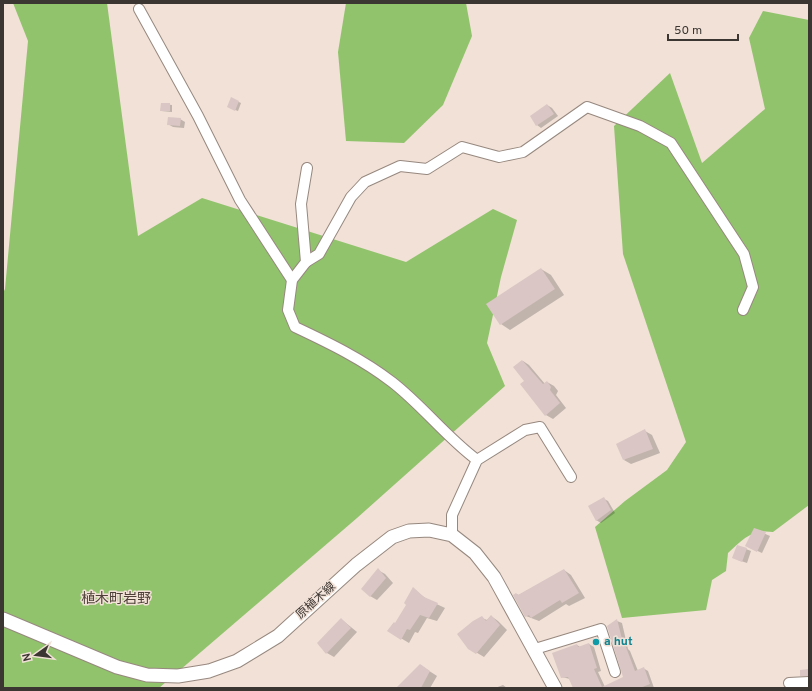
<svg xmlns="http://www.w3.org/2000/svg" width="812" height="691" font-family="Overpass,'Noto Sans JP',sans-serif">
<rect width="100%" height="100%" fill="#f1e1d7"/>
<g fill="#91c36c">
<polygon points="13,3 107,3 138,236 202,198 406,262 493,209 517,220 501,277 487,343 505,386 357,518 159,688 3,688 3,293 5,289 28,41"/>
<polygon points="346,3 466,3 472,36 443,105 404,143 346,141 338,52"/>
<path d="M763 11 809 20V505L773 532C752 529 743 539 728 553L726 571 712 580 706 610 622 618 595 527 625 501 667 470 686 442 623 254 614 126 670 73 702 163 765 109 749 38Z"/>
</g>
<g fill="#0003">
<polygon points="232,99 241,103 238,111 230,108"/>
<polygon points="162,104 172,105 172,112 161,111"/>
<polygon points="547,105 552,108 558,116 541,128 537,125"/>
<polygon points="180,119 185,122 184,128 173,127 168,124"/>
<polygon points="541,269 551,275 564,295 510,330 501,324"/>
<polygon points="523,361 529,365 545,384 547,382 554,386 558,391 556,395 566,408 553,419 546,415 525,381"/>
<polygon points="645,431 652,435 660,453 631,464 624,460"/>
<polygon points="604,499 608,501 615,513 601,523 596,520"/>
<polygon points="754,529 770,536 762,553 751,548"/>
<polygon points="746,549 751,551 747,563 738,560"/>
<polygon points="378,570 385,574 393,583 377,600 370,596"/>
<polygon points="564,570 571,575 585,598 569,606 566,604 539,621 526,616 516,594 519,595"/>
<polygon points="413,589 428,600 445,608 437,621 427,618 418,633 415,632 409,643 389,631 396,624 407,605"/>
<polygon points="491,616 498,621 507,630 484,657 469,648 482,618 487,620"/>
<polygon points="341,619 357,632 334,657 327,653 319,643"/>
<polygon points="617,621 622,623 628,649 630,651 638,671 643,668 648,671 654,688 574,688 570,679 562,677 577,645 580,647 589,644 594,647 601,671 598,672 605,687 625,678"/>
<polygon points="420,665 437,676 430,688 397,688"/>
<polygon points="503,685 507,688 495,688"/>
</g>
<g fill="#dac6c4">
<polygon points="231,97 239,101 235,111 227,107"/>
<polygon points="161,103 170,103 170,111 160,111"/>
<polygon points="547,104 554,114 536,126 530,116"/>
<polygon points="168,117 181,118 180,126 167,125"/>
<polygon points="541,268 555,289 500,325 486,304"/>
<polygon points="522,360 543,384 547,381 551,387 550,390 560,403 545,416 520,384 524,381 513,367"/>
<polygon points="645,429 653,449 623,460 616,444"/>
<polygon points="604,497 611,510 596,521 588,506"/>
<polygon points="754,528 766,532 757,552 745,546"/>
<polygon points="737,545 747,548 742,562 732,558"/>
<polygon points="378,568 386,578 370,597 361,589"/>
<polygon points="564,569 579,593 562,603 560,600 531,618 529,615 525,617 513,595 516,593 518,595"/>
<polygon points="413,587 424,597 438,603 429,618 420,615 410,630 407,629 401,640 387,631 394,622 395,623 406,605 404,603"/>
<polygon points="491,615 500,625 476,654 468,649 457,634 473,621 482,616 486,621"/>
<polygon points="341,618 351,628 326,654 317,643"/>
<polygon points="617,619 624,647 626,647 635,671 644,667 650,684 640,688 573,688 568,677 561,678 552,653 577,644 578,647 589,643 597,668 594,669 602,687 623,677 607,626"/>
<polygon points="420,664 430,671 421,688 396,688"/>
<polygon points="809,669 809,676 800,676 800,670"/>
</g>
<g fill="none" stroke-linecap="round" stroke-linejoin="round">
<defs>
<g id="minor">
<polyline points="139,9 198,116 240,200 292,280"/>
<path d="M307 168 301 204 306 262 292 280 288 310 295 327C329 343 362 359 392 382 423 406 446 437 477 460"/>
<polyline points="306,262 319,254 351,197 365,182 400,166 427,169 462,147 499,157 523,152 587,107 640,126 671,143 744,254 753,287 743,310"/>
<polyline points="452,535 452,515 477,460 525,430 540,427 571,477"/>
<polyline points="535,649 601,629 615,672"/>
<polyline points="789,683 809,682"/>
</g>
<polyline id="major" points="3,619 117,667 147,675 178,676 209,671 237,661 278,636 356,565 392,537 409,531 429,530 452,535 475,553 494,577 555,688"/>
</defs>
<use href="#minor" stroke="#97887f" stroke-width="12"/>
<use href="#major" stroke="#97887f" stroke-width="15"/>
<use href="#minor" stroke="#fff" stroke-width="10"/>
<use href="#major" stroke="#fff" stroke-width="13"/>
</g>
<circle fill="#0f9aa8" stroke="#f1e1d7" stroke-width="1.5" cx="596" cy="642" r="4"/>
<g text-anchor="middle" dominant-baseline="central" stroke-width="3" stroke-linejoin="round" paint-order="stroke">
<g font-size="12" fill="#3c3632" stroke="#f1e1d7">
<text transform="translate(316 601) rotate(-42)">原植木線</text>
</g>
<g font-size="12" font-weight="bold" fill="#0d838f" stroke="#f1e1d7" text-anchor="start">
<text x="604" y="642">a hut</text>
</g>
<g font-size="14" fill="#4e4038" stroke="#f1e1d7">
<text x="116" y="599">植木町岩野</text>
</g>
</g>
<rect width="812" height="691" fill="none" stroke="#3c3632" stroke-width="8"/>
<g transform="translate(36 655) rotate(256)" stroke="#f1e1d7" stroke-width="3" paint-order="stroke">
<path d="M0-3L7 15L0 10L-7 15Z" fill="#3c3632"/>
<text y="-6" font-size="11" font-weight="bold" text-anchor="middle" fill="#3c3632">N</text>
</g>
<path d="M668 34v6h70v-6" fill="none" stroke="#3c3632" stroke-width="2"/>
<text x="674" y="34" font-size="12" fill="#3c3632" stroke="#f1e1d7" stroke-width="3" paint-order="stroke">50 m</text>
</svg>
